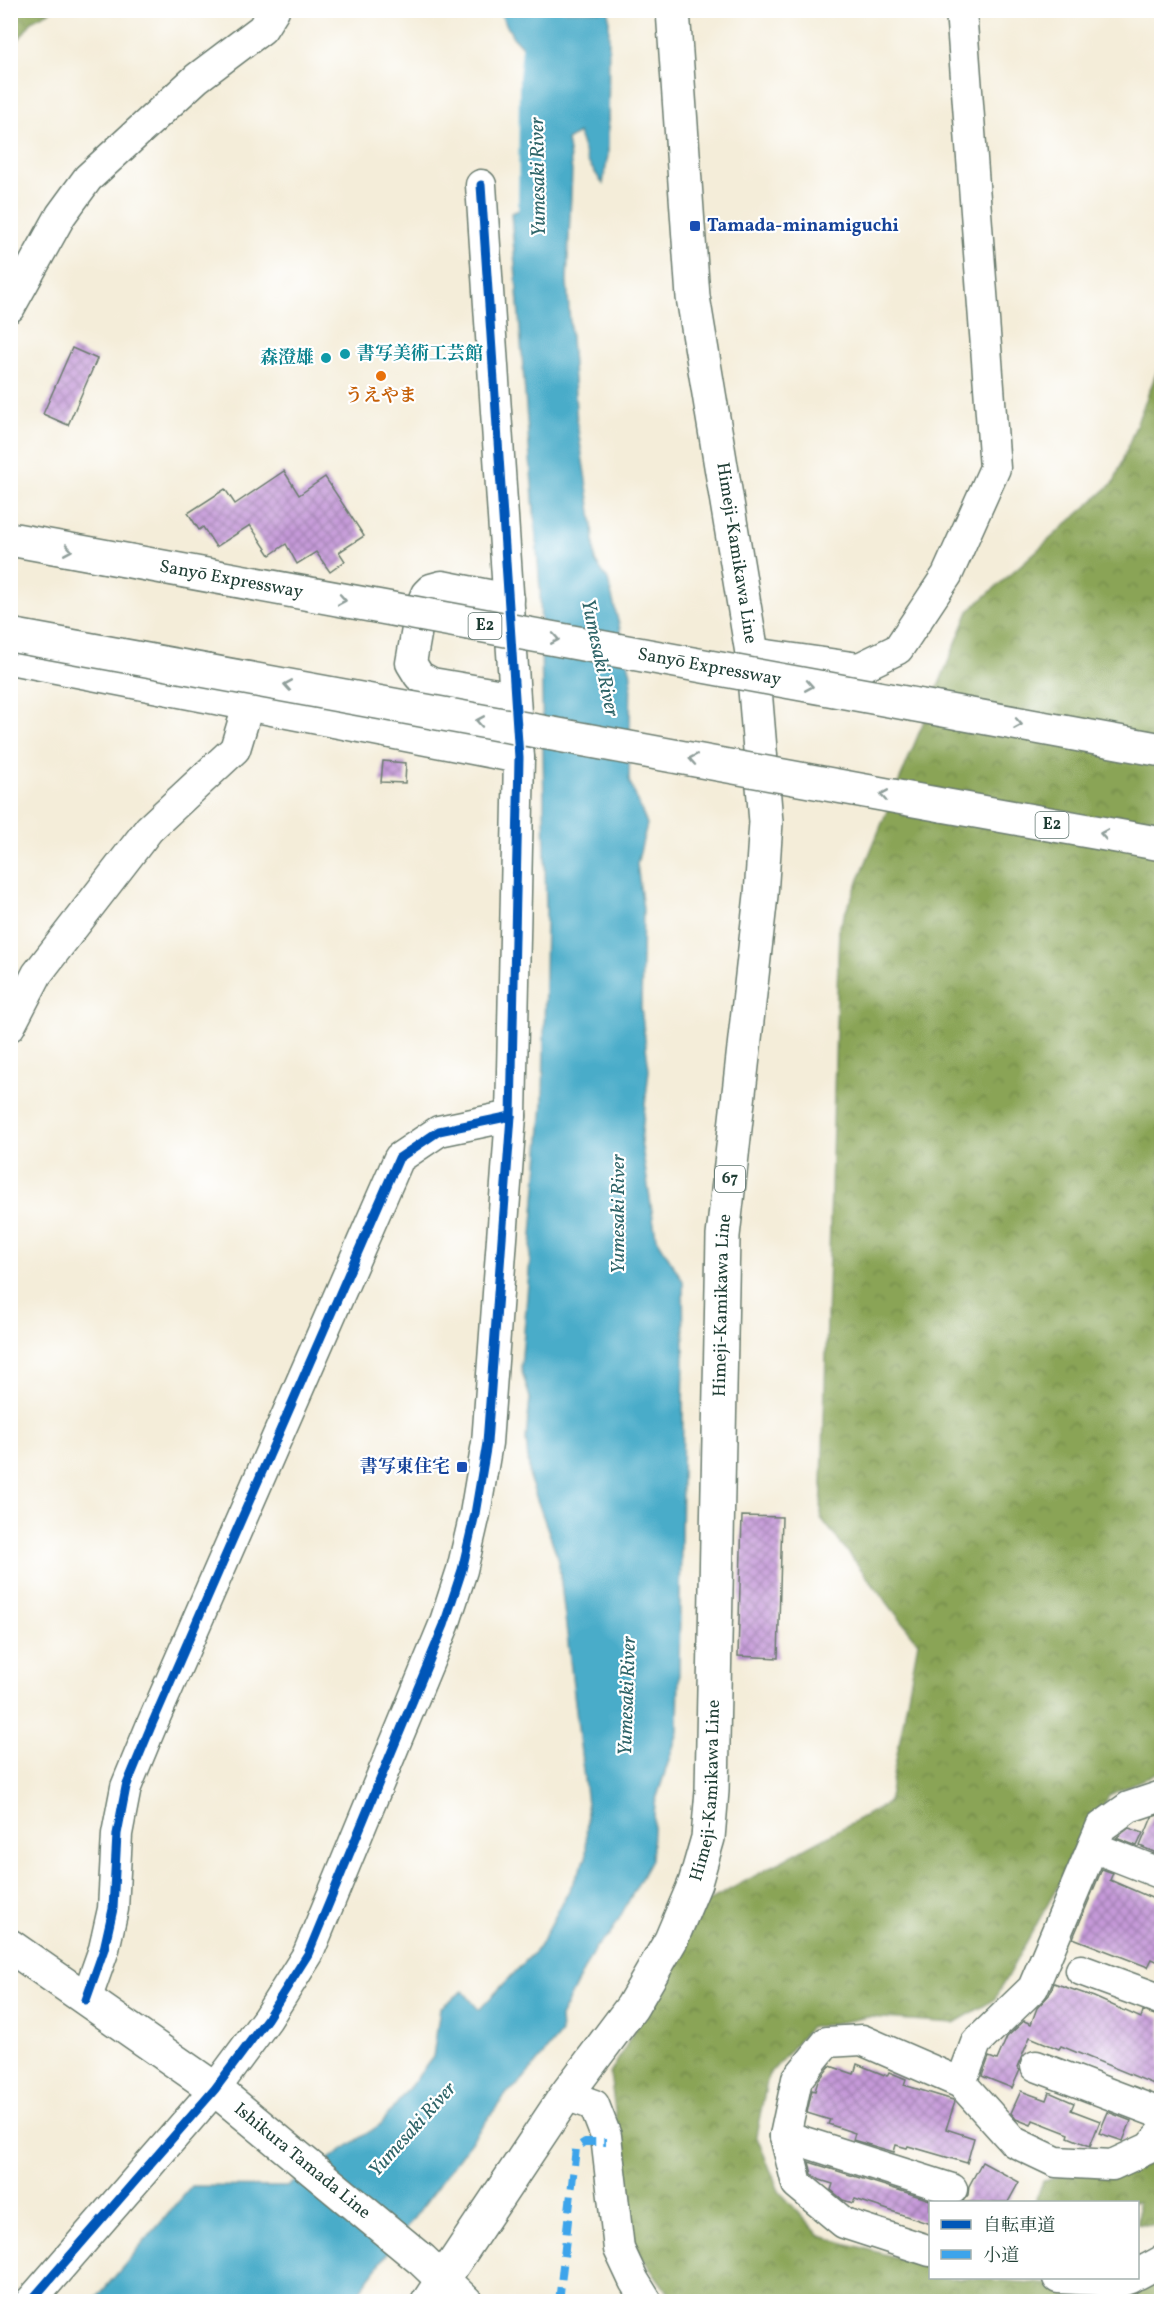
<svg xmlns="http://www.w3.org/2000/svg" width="1172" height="2312" font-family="Vollkorn,'Noto Serif JP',serif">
<defs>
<pattern id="forest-crowns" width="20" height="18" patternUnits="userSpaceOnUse" patternTransform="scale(1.5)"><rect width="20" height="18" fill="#8aa456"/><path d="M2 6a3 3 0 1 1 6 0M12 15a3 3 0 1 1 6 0" fill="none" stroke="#708748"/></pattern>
<pattern id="building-cross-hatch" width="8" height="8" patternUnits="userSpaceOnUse" patternTransform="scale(1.5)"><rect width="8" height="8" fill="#c599d8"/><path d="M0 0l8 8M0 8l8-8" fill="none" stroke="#9f7eb0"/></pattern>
</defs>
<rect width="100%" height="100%" fill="#fff"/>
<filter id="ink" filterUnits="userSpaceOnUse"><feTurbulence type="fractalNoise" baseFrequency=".0167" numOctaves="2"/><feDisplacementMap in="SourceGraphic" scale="12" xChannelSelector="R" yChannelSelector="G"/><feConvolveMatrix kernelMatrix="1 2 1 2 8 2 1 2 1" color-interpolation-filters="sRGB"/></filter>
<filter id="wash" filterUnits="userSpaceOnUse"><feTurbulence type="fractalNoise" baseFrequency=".008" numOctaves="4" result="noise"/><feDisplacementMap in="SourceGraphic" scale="24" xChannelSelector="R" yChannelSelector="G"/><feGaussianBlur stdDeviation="1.35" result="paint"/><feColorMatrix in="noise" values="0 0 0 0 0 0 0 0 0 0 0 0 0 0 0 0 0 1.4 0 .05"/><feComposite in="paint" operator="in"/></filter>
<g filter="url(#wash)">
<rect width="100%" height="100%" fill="#f4edd9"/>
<g fill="url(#forest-crowns)" stroke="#547045" stroke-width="1.5">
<polygon points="11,10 51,10 51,11 33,20 11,50"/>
<polygon points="1161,361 1161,1771 1109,1795 994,2000 954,2023 868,2017 809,2028 768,2076 756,2135 779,2191 820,2236 930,2267 930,2278 968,2278 1139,2291 1161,2275 1161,2301 674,2301 633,2245 610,2074 707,1902 888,1803 918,1642 821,1518 839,928 969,611 1114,482"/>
<polygon points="1161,2130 1161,2220 1154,2226 1138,2224 1138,2202 1035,2202 1043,2181 1132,2156"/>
</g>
<polygon fill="#49acc9" stroke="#34747e" stroke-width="1.5" points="499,11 609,11 608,155 603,184 587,161 578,133 567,140 572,171 567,281 577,423 593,525 595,561 608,580 631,674 629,780 647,824 637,864 643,909 641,1008 649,1070 641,1141 656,1237 683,1281 684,1352 678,1732 655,1803 651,1860 610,1935 595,1948 560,2017 561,2033 520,2083 507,2093 352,2301 93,2302 192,2186 287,2187 381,2124 433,2057 440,2008 463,1991 479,2010 539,1947 586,1858 587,1804 558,1558 530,1480 526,1439 530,1398 521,1368 543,1103 546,914 540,588 511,213 525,208 531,199 540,164 537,63 513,37"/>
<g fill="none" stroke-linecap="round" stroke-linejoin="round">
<polyline stroke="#49acc9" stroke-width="38" points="537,225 538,79 545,10"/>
</g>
<g id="blocks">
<g fill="url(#building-cross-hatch)">
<polygon points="72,348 97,359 68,425 43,414"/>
<polygon points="284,471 299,495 325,477 364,536 339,552 345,561 330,572 316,552 297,564 286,544 270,555 250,525 216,547 203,527 199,530 188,513 225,489 235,504"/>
<polygon points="383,761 406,763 405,783 381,782"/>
<polygon points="742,1516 782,1517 778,1658 738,1656"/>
<polygon points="1161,1814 1161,1855 1140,1846 1152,1817"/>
<polygon points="1129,1828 1143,1833 1137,1846 1116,1838"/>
<polygon points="1102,1869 1113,1873 1110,1880 1161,1902 1161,1963 1152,1959 1148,1967 1073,1938"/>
<polygon points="1054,1983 1094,1997 1141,2018 1143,2011 1161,2017 1161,2087 1061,2046 1059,2049 1030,2037 1017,2068 1020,2070 1012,2088 982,2076 989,2057 997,2060 1007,2037 1024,2021 1031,2024 1037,2008 1049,1995"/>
<polygon points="857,2064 887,2076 889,2072 906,2079 904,2085 953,2100 955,2102 946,2129 974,2138 967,2163 908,2146 907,2148 896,2145 894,2152 853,2140 855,2133 828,2124 830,2120 807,2113 812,2090 815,2091 818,2081 830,2066 854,2074"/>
<polygon points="1021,2091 1046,2100 1049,2092 1074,2103 1071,2110 1100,2121 1090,2146 1068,2137 1069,2134 1033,2120 1031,2125 1016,2119 1011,2113"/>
<polygon points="1108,2112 1131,2121 1123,2141 1099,2133"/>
<polygon points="809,2162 930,2200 930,2224 855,2199 853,2203 843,2200 831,2190 833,2184 820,2180 812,2174"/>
<polygon points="982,2162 1019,2182 1008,2202 962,2202 968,2195 969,2186"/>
</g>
</g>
</g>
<g filter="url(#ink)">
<use href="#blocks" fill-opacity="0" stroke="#6a7b6e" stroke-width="1.5"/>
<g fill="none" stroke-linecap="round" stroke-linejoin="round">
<defs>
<g id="minor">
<polyline points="10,307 61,215 88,178 197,78 262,29 274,10"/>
<polyline points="509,599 442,586 431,589 426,594 421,606 411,663 419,676 432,683 514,697"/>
<polyline points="752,653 859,668 898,649 947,575 995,468 961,10"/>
<polyline points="10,659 519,758"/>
<polyline points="10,1026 37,974 149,829 235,749 248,706"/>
<polyline points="1093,1847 1162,1874"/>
<polyline points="1081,1970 1162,2000"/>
<polyline points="86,2000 104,1949 113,1909 117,1834 126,1787 152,1724 399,1158 439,1131 511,1116"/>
<polyline points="1036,2066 1162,2114"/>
<polyline points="961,2083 976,2043 1033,1988 1101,1827 1129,1807 1162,1796"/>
<polyline points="566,2095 594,2105 606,2136 619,2249 634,2281 647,2302"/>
<polyline points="785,2136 952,2189"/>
<polyline points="930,2251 844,2223 797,2184 785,2136 797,2079 827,2042 862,2040 961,2083 1014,2142 1056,2162 1112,2165 1149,2148 1162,2133"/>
<polyline points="1138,2274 1162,2261"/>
<polyline points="1058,2278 1121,2281 1130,2278"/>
<polyline points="30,2302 215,2089 267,2019 308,1954 444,1625 462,1570 475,1514 487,1443 511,1116 519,758 481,185"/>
</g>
<g id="major">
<path id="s1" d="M10 1946 215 2089 422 2260 466 2302"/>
<path id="s2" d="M428 2302 566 2095 632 2007 671 1940 695 1883 708 1838 712 1791 723 1236 761 895 766 822 752 653 693 297 673 10"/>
</g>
<g id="highway">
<polyline points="960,713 1162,750"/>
<polyline points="942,805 1162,844"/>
</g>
</defs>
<use href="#minor" stroke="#6a7b6e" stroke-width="33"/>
<use href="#major" stroke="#6a7b6e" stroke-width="36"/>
<use href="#highway" stroke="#6a7b6e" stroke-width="36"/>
<use href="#minor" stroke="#fff" stroke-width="30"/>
<use href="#major" stroke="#fff" stroke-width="33"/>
<use href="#highway" stroke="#fff" stroke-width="33"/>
<defs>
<g id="highway-bridge">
<path id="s3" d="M10 539 960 713"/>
<polyline points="10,635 942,805"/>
</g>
</defs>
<use href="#highway-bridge" stroke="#6a7b6e" stroke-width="36" stroke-linecap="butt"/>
<use href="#highway-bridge" stroke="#fff" stroke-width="33"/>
<polyline stroke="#3da4eb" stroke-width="8" stroke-dasharray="15 8" stroke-linecap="butt" points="559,2302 576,2148 585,2142 606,2142"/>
<defs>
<g id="cycleway">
<polyline points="86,2000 104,1949 113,1909 117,1834 126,1787 152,1724 399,1158 439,1131 511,1116"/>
<polyline points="30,2302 215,2089 267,2019 308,1954 444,1625 462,1570 475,1514 487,1443 511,1116 519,758 481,185"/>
</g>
</defs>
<use href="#cycleway" stroke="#fff" stroke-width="13"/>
<use href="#cycleway" stroke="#0057b8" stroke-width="9"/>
</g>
<defs><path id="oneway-chevron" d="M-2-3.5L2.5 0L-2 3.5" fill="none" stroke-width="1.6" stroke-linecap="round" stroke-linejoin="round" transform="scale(1.5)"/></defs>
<g stroke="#8f9e9a">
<use href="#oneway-chevron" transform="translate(68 550) rotate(10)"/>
<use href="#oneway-chevron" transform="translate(342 600) rotate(10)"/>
<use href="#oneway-chevron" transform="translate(555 639) rotate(10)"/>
<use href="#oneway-chevron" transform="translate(288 685) rotate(-170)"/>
<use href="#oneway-chevron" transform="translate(809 686) rotate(10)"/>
<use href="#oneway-chevron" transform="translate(480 721) rotate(-170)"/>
<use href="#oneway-chevron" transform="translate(1018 724) rotate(10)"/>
<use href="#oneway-chevron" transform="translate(693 759) rotate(-170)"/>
<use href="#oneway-chevron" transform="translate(884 795) rotate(-170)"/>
<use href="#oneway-chevron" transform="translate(1104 834) rotate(-170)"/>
</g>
</g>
<g fill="#1a4fb4" stroke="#fff" stroke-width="2">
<rect x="689" y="220" width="12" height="12" rx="3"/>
<rect x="456" y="1461" width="12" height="12" rx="3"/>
</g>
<g fill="#0f9aa8" stroke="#fff" stroke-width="2">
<circle cx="345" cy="354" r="6"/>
<circle cx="326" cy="358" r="6"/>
</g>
<circle fill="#e8710a" stroke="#fff" stroke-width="2" cx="381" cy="376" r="6"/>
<g text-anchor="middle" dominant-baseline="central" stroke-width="4.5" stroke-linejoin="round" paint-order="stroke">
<g fill="#fff" stroke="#627771" stroke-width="1.5">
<rect x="468.5" y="613" width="33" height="26" rx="4.5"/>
<rect x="1035.5" y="812" width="33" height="26" rx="4.5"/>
<rect x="715" y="1166" width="30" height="26" rx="4.5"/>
</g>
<g font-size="16" font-weight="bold" fill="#1f3d34">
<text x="485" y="626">E2</text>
<text x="1052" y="825">E2</text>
<text x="730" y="1179">67</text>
</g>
<g font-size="18" font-weight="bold" fill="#164399" stroke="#fff" text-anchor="start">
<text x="707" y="226">Tamada-minamiguchi</text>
<text x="450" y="1467" text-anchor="end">書写東住宅</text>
</g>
<g font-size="18" font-weight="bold" fill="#0d838f" stroke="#fff" text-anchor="start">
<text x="357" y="354">書写美術工芸館</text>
<text x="314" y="358" text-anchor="end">森澄雄</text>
</g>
<g font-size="18" font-weight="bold" fill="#c56008" stroke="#fff">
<text x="381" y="396">うえやま</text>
</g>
<g font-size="18" fill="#1f3d34" stroke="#fff">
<text transform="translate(736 553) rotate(81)">Himeji-Kamikawa Line</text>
<text stroke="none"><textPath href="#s3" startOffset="225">Sanyō Expressway</textPath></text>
<text stroke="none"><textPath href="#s3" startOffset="711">Sanyō Expressway</textPath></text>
<text stroke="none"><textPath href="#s2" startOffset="1078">Himeji-Kamikawa Line</textPath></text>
<text stroke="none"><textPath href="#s2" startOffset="592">Himeji-Kamikawa Line</textPath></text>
<text stroke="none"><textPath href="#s1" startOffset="363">Ishikura Tamada Line</textPath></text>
</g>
<g font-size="20" font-style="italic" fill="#2e6468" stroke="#fff">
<text transform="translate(539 177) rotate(-91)">Yumesaki River</text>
<text transform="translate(599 658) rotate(78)">Yumesaki River</text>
<text transform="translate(619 1214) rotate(-90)">Yumesaki River</text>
<text transform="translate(628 1696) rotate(-88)">Yumesaki River</text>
<text transform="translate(413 2130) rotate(-48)">Yumesaki River</text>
</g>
</g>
<rect width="1172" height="2312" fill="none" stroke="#fff" stroke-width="36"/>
<rect x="929" y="2201" width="210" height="78" fill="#ffffff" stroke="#a5b1ae" stroke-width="1.5"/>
<rect x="941" y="2220" width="30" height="9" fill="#0057b8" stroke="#a5b1ae" stroke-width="1.5"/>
<text x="983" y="2231" font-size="18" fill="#1f3d34">自転車道</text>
<rect x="941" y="2250" width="30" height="9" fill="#3da4eb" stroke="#a5b1ae" stroke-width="1.5"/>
<text x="983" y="2261" font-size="18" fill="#1f3d34">小道</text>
</svg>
